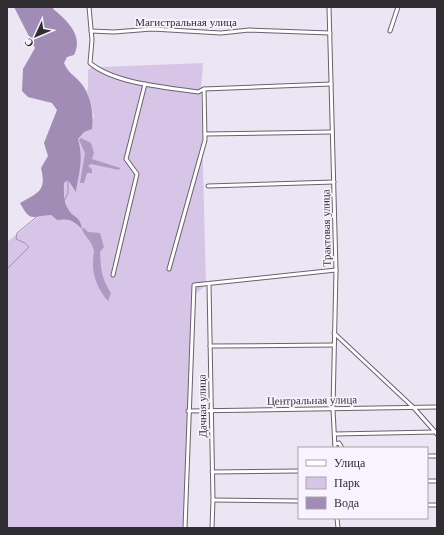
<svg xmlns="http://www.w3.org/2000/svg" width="444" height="535" font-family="Georgia,serif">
<rect width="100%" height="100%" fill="#ece5f3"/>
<path fill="#d7c5e8" d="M203 63 201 90 206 285 194 295 187 528H7V242L41 215H51L57 220C68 218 73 221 81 228 78 217 77 219 69 211 63 204 64 191 64 183L68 180 76 191C79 172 84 159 78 139L94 117 87 91 88 87V70L93 66 101 67Z"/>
<g fill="#ae99c2">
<polygon points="81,138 91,143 94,153 92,159 120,168 119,170 91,164 88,166 92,169 92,173 87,173 84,183 80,183 85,153 79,140"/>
<path d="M84 228 88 232 100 233 104 247 100 252C101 269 101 278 111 293L108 301C98 290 92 275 93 260 93 255 95 253 93 248 91 240 84 236 82 229Z"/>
</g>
<path fill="#a18cb5" d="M14 7H54L53 9C67 20 84 36 74 55L67 57 64 63C69 74 73 74 80 82 91 94 94 114 92 129L84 132 78 139C84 160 79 172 76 192L68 180 64 183C64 191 63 201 68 209 73 218 80 215 82 229 74 221 69 218 57 220L51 215C31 216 31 223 20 203 38 193 47 191 41 168L48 156 44 143 57 110 52 103 28 97 22 91 23 69 35 48Z"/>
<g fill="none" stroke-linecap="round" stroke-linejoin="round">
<g stroke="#a18cb5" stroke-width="1">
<polyline points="64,201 68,193 68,179"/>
<polyline points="7,269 29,247 25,243 16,239 17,233 39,215"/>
</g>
<defs>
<g id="minor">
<path d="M89 7 92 40 90 63C115 84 166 87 198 92L204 89 331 84"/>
<polyline points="329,7 336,270 333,409 335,448"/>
<polyline points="91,31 114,32 152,29 221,33 249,30 330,33"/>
<polyline points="390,31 398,7"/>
<polyline points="205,134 332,132"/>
<polyline points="208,186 334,182"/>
<polyline points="169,269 205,140 204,89"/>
<polyline points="113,275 137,174 126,159 145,84"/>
<polyline points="209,284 213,500 212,528"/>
<polyline points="334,333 414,408 437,434"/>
<polyline points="210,346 334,345"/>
<polyline points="188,411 437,407"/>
<polyline points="335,434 435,432"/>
<polyline points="335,444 339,443 342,448"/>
<polyline points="427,456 437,456"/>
<polyline points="212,472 299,471"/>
<polyline points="427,481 437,481"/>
<polyline points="213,500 299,501"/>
<polyline points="427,505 437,505"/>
<polyline points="337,518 338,528"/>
<polyline points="185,528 194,285 336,270"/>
</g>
</defs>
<use href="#minor" stroke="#68626e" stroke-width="5"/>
<use href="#minor" stroke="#fff" stroke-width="3"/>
</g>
<g text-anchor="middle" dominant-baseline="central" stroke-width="3.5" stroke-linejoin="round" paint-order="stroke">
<g font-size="11" fill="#312e33" stroke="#f9f3ff">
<text x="186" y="22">Магистральная улица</text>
<text transform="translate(326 228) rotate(-91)">Трактовая улица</text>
<text transform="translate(312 400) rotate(-1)">Центральная улица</text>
<text transform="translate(202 406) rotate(-91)">Дачная улица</text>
</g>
</g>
<rect width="444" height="535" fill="none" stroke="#312e33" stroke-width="16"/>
<rect x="298" y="447" width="130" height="72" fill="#f9f3ff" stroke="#a9a4ad"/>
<rect x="306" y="460" width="20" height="6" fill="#ffffff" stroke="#a9a4ad"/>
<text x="334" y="467" font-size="12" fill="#312e33">Улица</text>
<rect x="306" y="477" width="20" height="12" fill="#d7c5e8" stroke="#a9a4ad"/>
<text x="334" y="487" font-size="12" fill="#312e33">Парк</text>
<rect x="306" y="497" width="20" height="12" fill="#a18cb5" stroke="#a9a4ad"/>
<text x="334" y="507" font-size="12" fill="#312e33">Вода</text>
<g transform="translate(36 36) rotate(226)" stroke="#f9f3ff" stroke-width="3" paint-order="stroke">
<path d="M0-3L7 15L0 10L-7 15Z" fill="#312e33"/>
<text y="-6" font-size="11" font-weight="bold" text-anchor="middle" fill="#312e33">С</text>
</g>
</svg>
